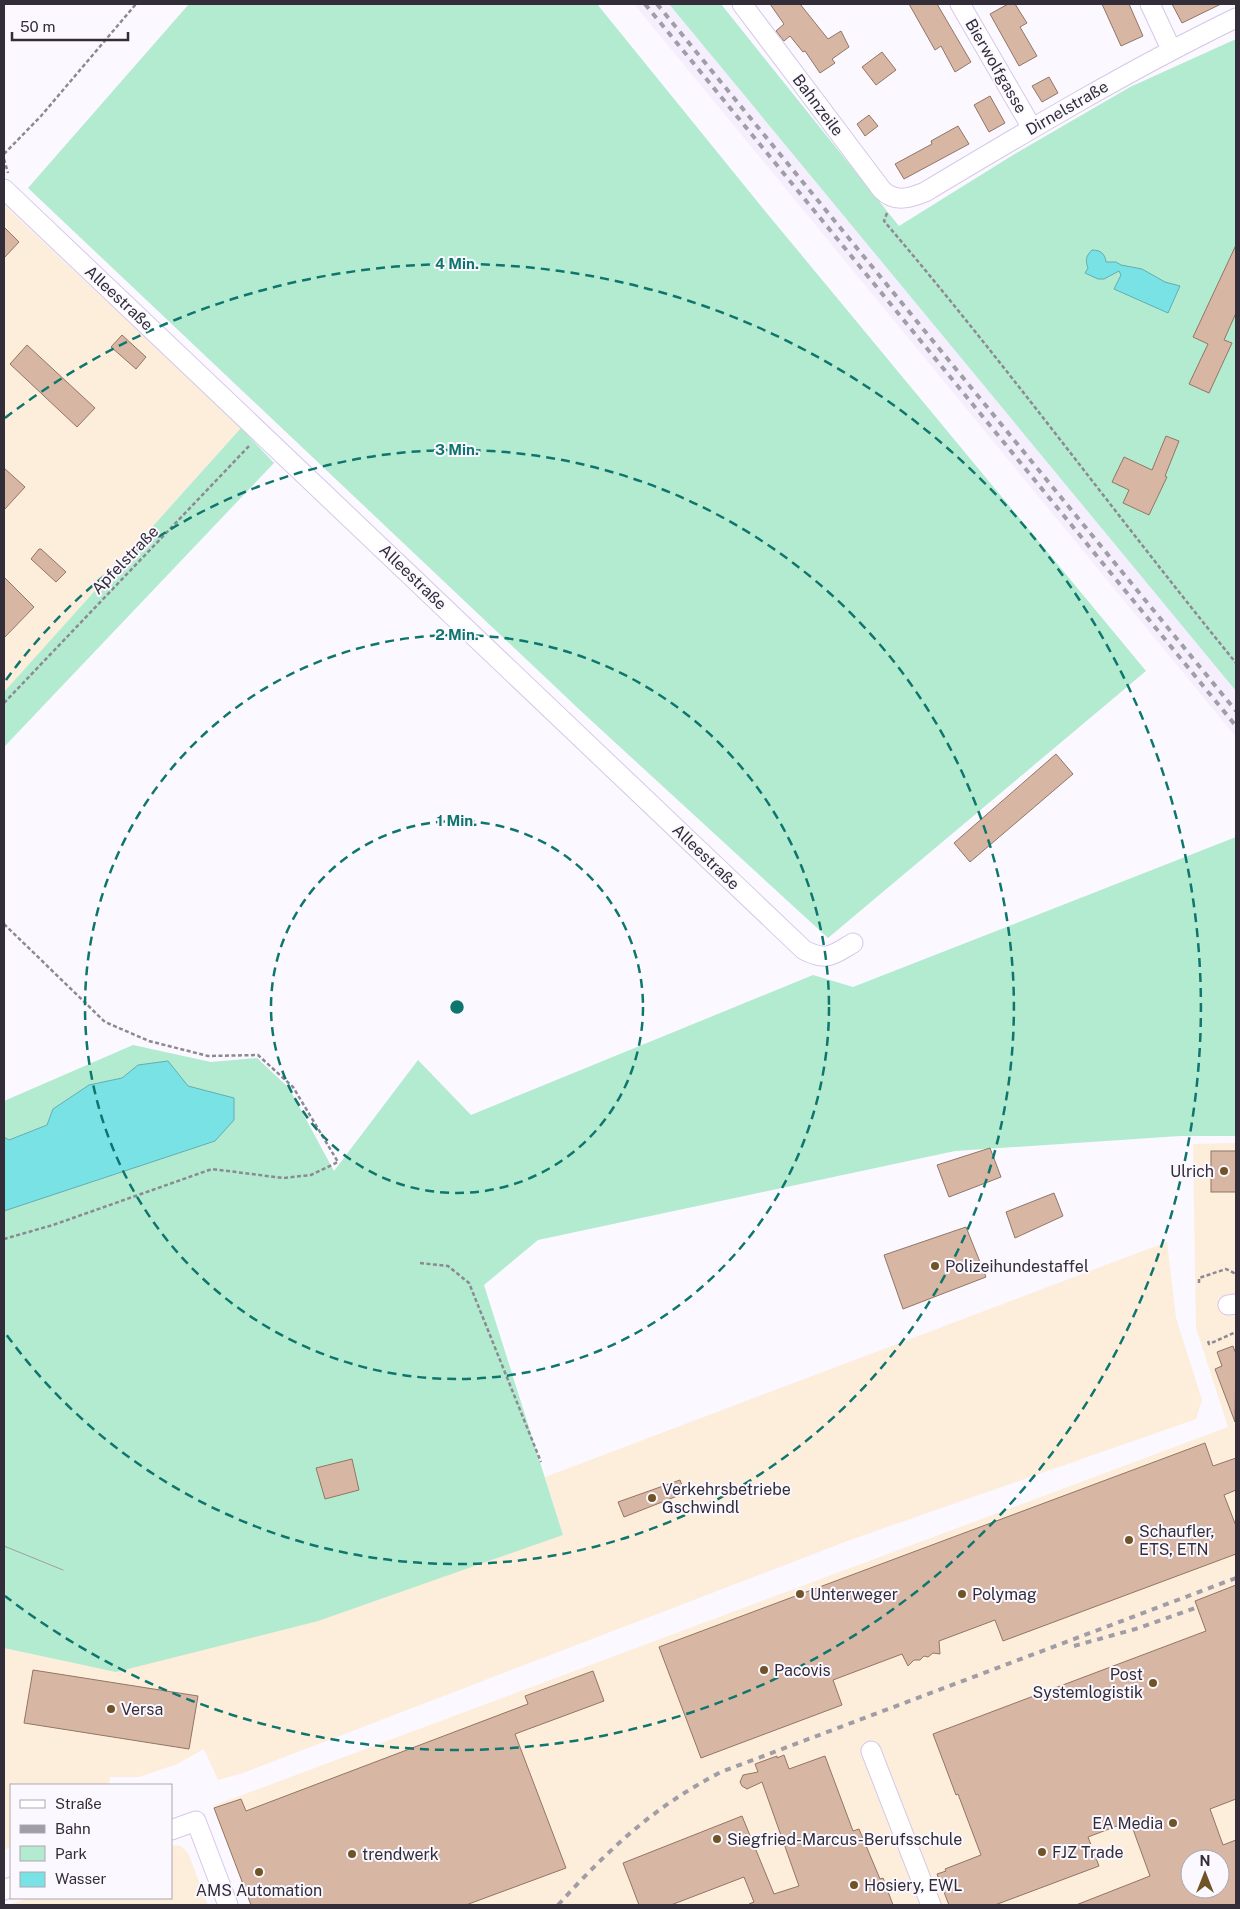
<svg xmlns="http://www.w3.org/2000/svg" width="1240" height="1909" font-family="'Public Sans',sans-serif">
<rect width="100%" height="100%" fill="#fbf8ff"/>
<polygon fill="#f4eefd" points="634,4 669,4 1236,691 1236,737"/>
<g fill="#fdeddb" fill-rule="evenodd">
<polygon points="4,205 241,428 4,692"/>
<path d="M1236 1143V1905H252L213 1806 1228 1427 1196 1328 1193 1144ZM1190 1859H1220V1889H1190Z"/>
<polygon points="1167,1242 1176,1318 1202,1400 1196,1419 850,1540 243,1773 218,1780 204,1749 177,1764 139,1777 110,1777 109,1785 11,1785 11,1847 4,1850 4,1645 563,1535 545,1477"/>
<polygon points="171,1845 181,1846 188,1853 208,1905 8,1905 28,1898 171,1898"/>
</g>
<g fill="#b2ebd0">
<polygon points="189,4 597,4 765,211 1146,671 828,938 583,713 28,188"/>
<polygon points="669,4 721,4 899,226 1013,155 1130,87 1236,39 1236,691"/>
<polygon points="241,428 274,463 4,747 4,692"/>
<polygon points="1236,837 1236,1136 1180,1136 955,1151 538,1240 484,1285 563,1535 318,1621 116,1672 4,1648 4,1211 215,1141 188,1086 168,1061 138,1065 122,1078 89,1085 53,1109 47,1125 9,1140 4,1137 4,1101 133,1045 211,1062 257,1058 289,1088 334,1171 418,1060 471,1115 813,975 853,987"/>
</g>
<g fill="#79e2e5" stroke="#64acb1">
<path d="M1092 250C1101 250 1105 254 1106 262H1116L1121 265 1142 269 1165 282 1180 286 1168 313 1114 289 1121 275 1119 271 1104 279H1098L1085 273 1088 268C1085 260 1086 256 1092 250Z"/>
<polygon points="168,1061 188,1086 234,1098 234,1120 215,1141 4,1211 4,1137 9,1140 47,1125 53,1109 89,1085 122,1078 138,1065"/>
</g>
<g fill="#d7b6a4" stroke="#937564" fill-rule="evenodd">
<polygon points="770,4 800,4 828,39 841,31 849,47 832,59 835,63 820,73 805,51 803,52 790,36 784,41 776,31 784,24"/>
<polygon points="909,4 937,4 971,62 955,72 941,46 935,50"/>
<polygon points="1008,4 1015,4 1027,23 1020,27 1037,56 1019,66 990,14"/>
<polygon points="1102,4 1129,4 1143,36 1121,46"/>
<polygon points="1172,4 1221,4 1182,23"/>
<polygon points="882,52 896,70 876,85 862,67"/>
<polygon points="1049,77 1058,93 1042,102 1032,86"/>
<polygon points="990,96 1005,123 989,132 974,105"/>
<polygon points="869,115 878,126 865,136 857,124"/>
<polygon points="958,126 969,144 904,179 895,164 932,144 931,141"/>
<polygon points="4,227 19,242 4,258"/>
<polygon points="1236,245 1236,313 1224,340 1232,343 1209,393 1189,384 1208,344 1193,337"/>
<polygon points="122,335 146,357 136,369 111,347"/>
<polygon points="27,345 95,408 77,427 10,364"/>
<polygon points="1166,436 1179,441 1165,476 1167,477 1149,515 1123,503 1129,490 1112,482 1124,457 1152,470"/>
<polygon points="4,468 25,487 4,510"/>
<polygon points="39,549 41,549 66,572 56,582 31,559"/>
<polygon points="4,577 34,607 4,638"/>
<polygon points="1056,754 1073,774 970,862 954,843"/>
<polygon points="990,1148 1001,1177 949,1197 937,1165"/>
<rect x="1211" y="1151" width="25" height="41"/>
<polygon points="1054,1193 1063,1216 1015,1238 1006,1212"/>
<polygon points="966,1227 986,1277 903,1309 884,1255"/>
<polygon points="1233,1346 1236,1354 1235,1422 1215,1369 1222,1366 1217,1352"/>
<polygon points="1205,1443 1213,1466 1236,1458 1236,1490 1224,1495 1236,1526 1236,1554 1003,1641 995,1620 939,1641 940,1654 933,1653 928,1657 924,1656 920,1660 914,1660 908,1666 902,1654 833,1680 842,1705 701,1758 659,1647"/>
<polygon points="352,1459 359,1490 325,1499 316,1468"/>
<polygon points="680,1480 685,1493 624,1517 618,1502"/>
<path d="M1236 1585V1799L1210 1809 1223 1845 1236 1840V1905H1076L1150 1876 1130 1821 1088 1837 1099 1866 995 1905H949L937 1874 946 1871 945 1869 981 1855 958 1794 956 1795 933 1734 1206 1631 1195 1601ZM1190 1859H1220V1889H1190Z"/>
<polygon points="33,1670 198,1696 189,1749 24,1723"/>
<polygon points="593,1671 604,1701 515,1734 566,1868 466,1905 251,1905 214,1808 241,1799 246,1811 528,1704 525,1696"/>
<polygon points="784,1755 789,1769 825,1756 853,1831 859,1829 880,1879 883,1878 893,1905 749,1905 749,1904 754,1902 744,1877 671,1905 639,1905 623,1863 742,1816 774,1894 799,1886 762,1782 747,1789 742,1786 740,1782 743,1775 758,1772 755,1764 777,1756 777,1758"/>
</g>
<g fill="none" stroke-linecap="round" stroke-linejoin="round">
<defs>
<g id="minor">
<path d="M742 4 882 190C895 203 910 198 925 192 1027 131 1129 70 1236 18"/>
<polyline points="960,4 1032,128"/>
<polyline points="1150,4 1171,49"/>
<path d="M4 189 804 950C827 962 833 955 853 943"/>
<polyline points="1228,1305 1236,1304"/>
<polyline points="871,1751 931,1905"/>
<polyline points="171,1830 196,1821 228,1905"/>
<polyline points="4,1890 11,1887"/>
</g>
</defs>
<use href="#minor" stroke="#d5c8e8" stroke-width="21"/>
<g stroke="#8d8993" stroke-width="2.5" stroke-dasharray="4 2.5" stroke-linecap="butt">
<polyline points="4,154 41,116 136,4"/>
<polyline points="4,159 8,173"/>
<path d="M887 213 884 221C1006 364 1117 517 1236 663"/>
<polyline points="4,703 250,445"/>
<polyline points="4,924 105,1022 149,1041 208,1056 258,1055 293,1087 338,1162 311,1175 283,1178 212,1169 53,1225 4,1239"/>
<polyline points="420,1263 448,1266 469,1283 541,1462"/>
<polyline points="1199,1283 1199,1278 1226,1269 1236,1274"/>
<polyline points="1208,1341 1209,1344 1236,1332"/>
</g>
<use href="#minor" stroke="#fff" stroke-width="19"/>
<polyline stroke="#a09da6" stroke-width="1" points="4,1546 63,1570"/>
<g stroke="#a09da6" stroke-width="4" stroke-dasharray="6 6" stroke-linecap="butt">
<polyline points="645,4 1236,726"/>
<polyline points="657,4 1236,711"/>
<polyline points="1074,1646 1139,1628 1195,1608"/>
<path d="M558 1905C608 1850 653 1807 721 1772L1236 1578"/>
</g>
</g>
<g fill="none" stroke="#0f766e" stroke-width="2.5" stroke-dasharray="9 6">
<circle cx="457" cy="1007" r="186"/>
<circle cx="457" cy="1007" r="372"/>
<path d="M6 680A557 557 0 1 1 6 1334"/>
<path d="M5 418A743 743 0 1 1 5 1596"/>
</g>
<g fill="#705326" stroke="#fbf8ff" stroke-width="2">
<circle cx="1224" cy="1171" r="5"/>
<circle cx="935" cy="1266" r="5"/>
<circle cx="652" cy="1498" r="5"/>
<circle cx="1129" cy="1540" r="5"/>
<circle cx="800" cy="1594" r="5"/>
<circle cx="962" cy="1594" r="5"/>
<circle cx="764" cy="1670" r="5"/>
<circle cx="1153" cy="1683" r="5"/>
<circle cx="111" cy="1709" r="5"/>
<circle cx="1173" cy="1823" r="5"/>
<circle cx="717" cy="1839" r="5"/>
<circle cx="1042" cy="1852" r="5"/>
<circle cx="352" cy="1854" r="5"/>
<circle cx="259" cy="1872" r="5"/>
<circle cx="854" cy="1885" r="5"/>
</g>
<g text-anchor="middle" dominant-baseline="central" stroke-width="4" stroke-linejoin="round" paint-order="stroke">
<g font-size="16" fill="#322d39" stroke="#fbf8ff">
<text transform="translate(996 66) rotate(60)">Bierwolfgasse</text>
<text transform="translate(818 105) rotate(53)">Bahnzeile</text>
<text transform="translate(1067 108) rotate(-30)">Dirnelstraße</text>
<text transform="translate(119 298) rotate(43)">Alleestraße</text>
<text transform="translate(125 560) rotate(-46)">Apfelstraße</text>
<text transform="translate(413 577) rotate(44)">Alleestraße</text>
<text transform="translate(706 857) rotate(44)">Alleestraße</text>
</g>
<g font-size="16" fill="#322d39" stroke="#fbf8ff" text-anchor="start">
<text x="1214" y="1171" text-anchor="end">Ulrich</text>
<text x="945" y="1266">Polizeihundestaffel</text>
<text x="662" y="1489">Verkehrsbetriebe<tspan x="662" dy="18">Gschwindl</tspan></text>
<text x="1139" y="1531">Schaufler,<tspan x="1139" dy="18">ETS, ETN</tspan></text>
<text x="810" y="1594">Unterweger</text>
<text x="972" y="1594">Polymag</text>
<text x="774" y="1670">Pacovis</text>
<text x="1143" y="1674" text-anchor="end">Post<tspan x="1143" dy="18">Systemlogistik</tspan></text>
<text x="121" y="1709">Versa</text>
<text x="1163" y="1823" text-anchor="end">EA Media</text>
<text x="727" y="1839">Siegfried-Marcus-Berufsschule</text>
<text x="1052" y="1852">FJZ Trade</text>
<text x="362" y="1854">trendwerk</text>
<text x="864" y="1885">Hosiery, EWL</text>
<text x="259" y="1890" text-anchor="middle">AMS Automation</text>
</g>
</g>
<circle cx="457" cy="1007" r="8" fill="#0f766e" stroke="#fbf8ff" stroke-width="2.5"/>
<g font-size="15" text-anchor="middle" font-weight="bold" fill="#0f766e" stroke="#fbf8ff" stroke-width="4" stroke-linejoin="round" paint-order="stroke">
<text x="457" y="269">4 Min.</text>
<text x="457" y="455">3 Min.</text>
<text x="457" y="640">2 Min.</text>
<text x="457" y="826">1 Min.</text>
</g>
<rect width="1240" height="1909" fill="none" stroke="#322d39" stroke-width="10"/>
<rect x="10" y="1784" width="162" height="115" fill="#fbf8ff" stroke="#aba7b0"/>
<rect x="20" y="1800" width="25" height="8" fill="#ffffff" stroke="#aba7b0"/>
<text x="55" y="1809" font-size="15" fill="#322d39">Straße</text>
<rect x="20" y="1825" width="25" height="8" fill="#a09da6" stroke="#aba7b0"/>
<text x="55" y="1834" font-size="15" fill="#322d39">Bahn</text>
<rect x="20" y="1846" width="25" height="15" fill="#b2ebd0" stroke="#aba7b0"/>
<text x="55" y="1859" font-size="15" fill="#322d39">Park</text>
<rect x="20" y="1872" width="25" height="15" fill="#79e2e5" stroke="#aba7b0"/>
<text x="55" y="1884" font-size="15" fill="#322d39">Wasser</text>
<g transform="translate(1205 1874)"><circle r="24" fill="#fbf8ff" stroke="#aba7b0"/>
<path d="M0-4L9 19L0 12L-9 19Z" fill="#705326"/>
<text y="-8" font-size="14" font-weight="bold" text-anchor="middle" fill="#322d39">N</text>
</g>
<path d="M12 32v8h116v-8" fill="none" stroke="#322d39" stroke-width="2.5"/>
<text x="20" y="32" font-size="15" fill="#322d39" stroke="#fbf8ff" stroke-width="4" paint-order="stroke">50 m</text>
</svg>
